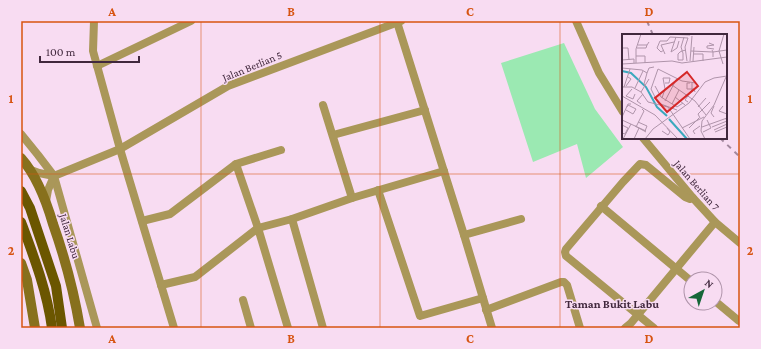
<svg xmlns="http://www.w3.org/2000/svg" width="761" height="349" font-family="'Crimson Pro',serif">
<rect width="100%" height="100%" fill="#f8dcf2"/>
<polygon fill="#9be9b2" points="564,43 595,109 623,147 586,178 577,144 533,162 501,63"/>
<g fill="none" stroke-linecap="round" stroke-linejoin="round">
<g stroke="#aa9759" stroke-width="8">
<polyline points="94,21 93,51 120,149 174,328"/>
<polyline points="576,21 599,73 623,112"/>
<polyline points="397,22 464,235 492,328"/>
<polyline points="97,66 191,21"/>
<polyline points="323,105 352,198"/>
<polyline points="21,134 38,155 54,176 97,328"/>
<polyline points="333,135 425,110"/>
<polyline points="643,138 693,198 715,222 740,243"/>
<polyline points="236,164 258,228 288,328"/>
<polyline points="31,170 39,173 54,176 120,149 228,86 401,21"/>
<polyline points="378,190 420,316 483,298"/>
<polyline points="46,201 48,190 54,176"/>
<polyline points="601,206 691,281"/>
<polyline points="292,219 323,328"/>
<polyline points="142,221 170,214 236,164 281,150"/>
<polyline points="464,235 521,219"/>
<polyline points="161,285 195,277 258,228 292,219 352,198 444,171"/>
<polyline points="243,300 251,328"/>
<polyline points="715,301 739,321"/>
<polyline points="486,310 561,282 564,282 567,285 580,328"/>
<polyline points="625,328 631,323 715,222"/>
<polyline points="654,328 566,256 565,252 566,249 623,182 640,164 646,165 685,197 690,199 693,198"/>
</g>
<g stroke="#87701d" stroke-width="10">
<path d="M21 158C37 176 46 200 53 224 65 258 74 292 80 328"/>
<polyline points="21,263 27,280 35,328"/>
</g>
<g stroke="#6b5600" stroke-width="10">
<polyline points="21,191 30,208 56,286 62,328"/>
<path d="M21 222C34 257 47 291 52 328"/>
</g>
<g stroke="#a3889e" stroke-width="2" stroke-dasharray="5 5" stroke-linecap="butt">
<polyline points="647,21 653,35"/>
<polyline points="720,138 740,157"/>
</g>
</g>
<path fill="none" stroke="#d75411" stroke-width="1" stroke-opacity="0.55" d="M201 21V328M380 21V328M560 21V328M21 174H740"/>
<g text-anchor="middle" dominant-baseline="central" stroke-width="3" stroke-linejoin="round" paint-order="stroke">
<g font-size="11" fill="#41283d" stroke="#f8dcf2">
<text transform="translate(252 66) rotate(-22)">Jalan Berlian 5</text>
<text transform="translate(697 185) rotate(49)">Jalan Berlian 7</text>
<text transform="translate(70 236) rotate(73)">Jalan Labu</text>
</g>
<g font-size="12" font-weight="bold" fill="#41283d" stroke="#f8dcf2">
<text x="612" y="304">Taman Bukit Labu</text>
</g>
</g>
<g transform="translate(622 34)">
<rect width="105" height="105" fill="#f8dcf2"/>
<path fill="none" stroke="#3ba9be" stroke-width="2" d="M0 37 9 39 24 53 35 73 45 82M47 85 65 105"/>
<path fill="none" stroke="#af94aa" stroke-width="1" d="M42 0 68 1M54 3 49 18 55 14 57 7M62 3 59 13 60 16V17L61 19V26H56V20L58 18 60 17 64 16M87 9 92 11 85 12V14L92 15M16 11H25L27 8M0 14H6L7 26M15 14H24L25 11M42 16 39 18 35 14 38 7H45L48 3 66 4 63 13 65 27M69 17 91 18 90 16M43 20 39 11 52 8M72 20H81V27M14 22H23V29M91 23V18L105 16M0 26 12 25V29M68 27 70 2M71 27 72 13M14 29V15L19 0M0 30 50 27 60 29 105 23M101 30 97 17 102 0M0 34 20 36 25 39M68 49H65V55H72L73 58M50 51 73 67 84 81M4 52 9 45 6 43M24 52 22 50 25 39 27 34 32 33M33 52 39 63 55 73 61 69M0 53H10L19 58 26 68 46 73 68 105M2 53 8 35M13 54 21 37M10 55 4 62 11 65 13 60M19 58 27 45M0 62 33 81 56 105M53 63 63 71M40 64 43 55 41 44H48L47 49H43M43 67 55 44M66 68 63 66 70 56V49M19 70 15 67 21 60M50 70 57 56M92 72 89 79 92 83M101 72 97 77 105 80M76 73 84 64M4 76 11 80 14 75 6 71 5 73M55 76 36 69 29 55 36 35 60 47 74 49M0 83 6 70H9M78 84 76 80 88 68M0 86 24 97M16 88 25 92 23 97M0 91 6 94 3 100 0 99M13 92 24 98M14 93 22 77 20 75M80 93 105 84M90 93 105 87 104 85M60 94 82 83M67 94 77 84M92 96 105 90M40 97 46 101 48 98 45 94M81 98 89 94 85 86M93 98 105 93M73 100 71 97 78 92M1 105 9 90M12 105 17 94M23 105 31 95 67 69 83 48 92 44 105 42M83 105 79 97 80 87 92 71 104 43"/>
<path fill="#d62828" fill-opacity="0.15" stroke="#d62828" stroke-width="2" d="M65 38 76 52 45 78 33 64Z"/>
<rect width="105" height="105" fill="none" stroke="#41283d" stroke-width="2"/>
</g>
<rect width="761" height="349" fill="none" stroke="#f8dcf2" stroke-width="44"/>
<g transform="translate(703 291) rotate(40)"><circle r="19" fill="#f8dcf2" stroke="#af94aa"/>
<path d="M0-3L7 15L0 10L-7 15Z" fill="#156738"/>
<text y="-6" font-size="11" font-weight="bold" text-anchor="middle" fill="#41283d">N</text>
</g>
<path d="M40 56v6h99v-6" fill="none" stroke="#41283d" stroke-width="2"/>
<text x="46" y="56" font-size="12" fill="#41283d" stroke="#f8dcf2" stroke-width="3" paint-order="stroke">100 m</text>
<rect x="22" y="22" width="717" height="305" fill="none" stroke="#d75411" stroke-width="1.5"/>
<g font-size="13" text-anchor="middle" font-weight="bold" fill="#d75411">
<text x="112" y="16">A</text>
<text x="291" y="16">B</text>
<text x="470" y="16">C</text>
<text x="649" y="16">D</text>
<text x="11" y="103">1</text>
<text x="750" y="103">1</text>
<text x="11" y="255">2</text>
<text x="750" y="255">2</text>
<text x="112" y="343">A</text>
<text x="291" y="343">B</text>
<text x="470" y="343">C</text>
<text x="649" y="343">D</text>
</g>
</svg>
